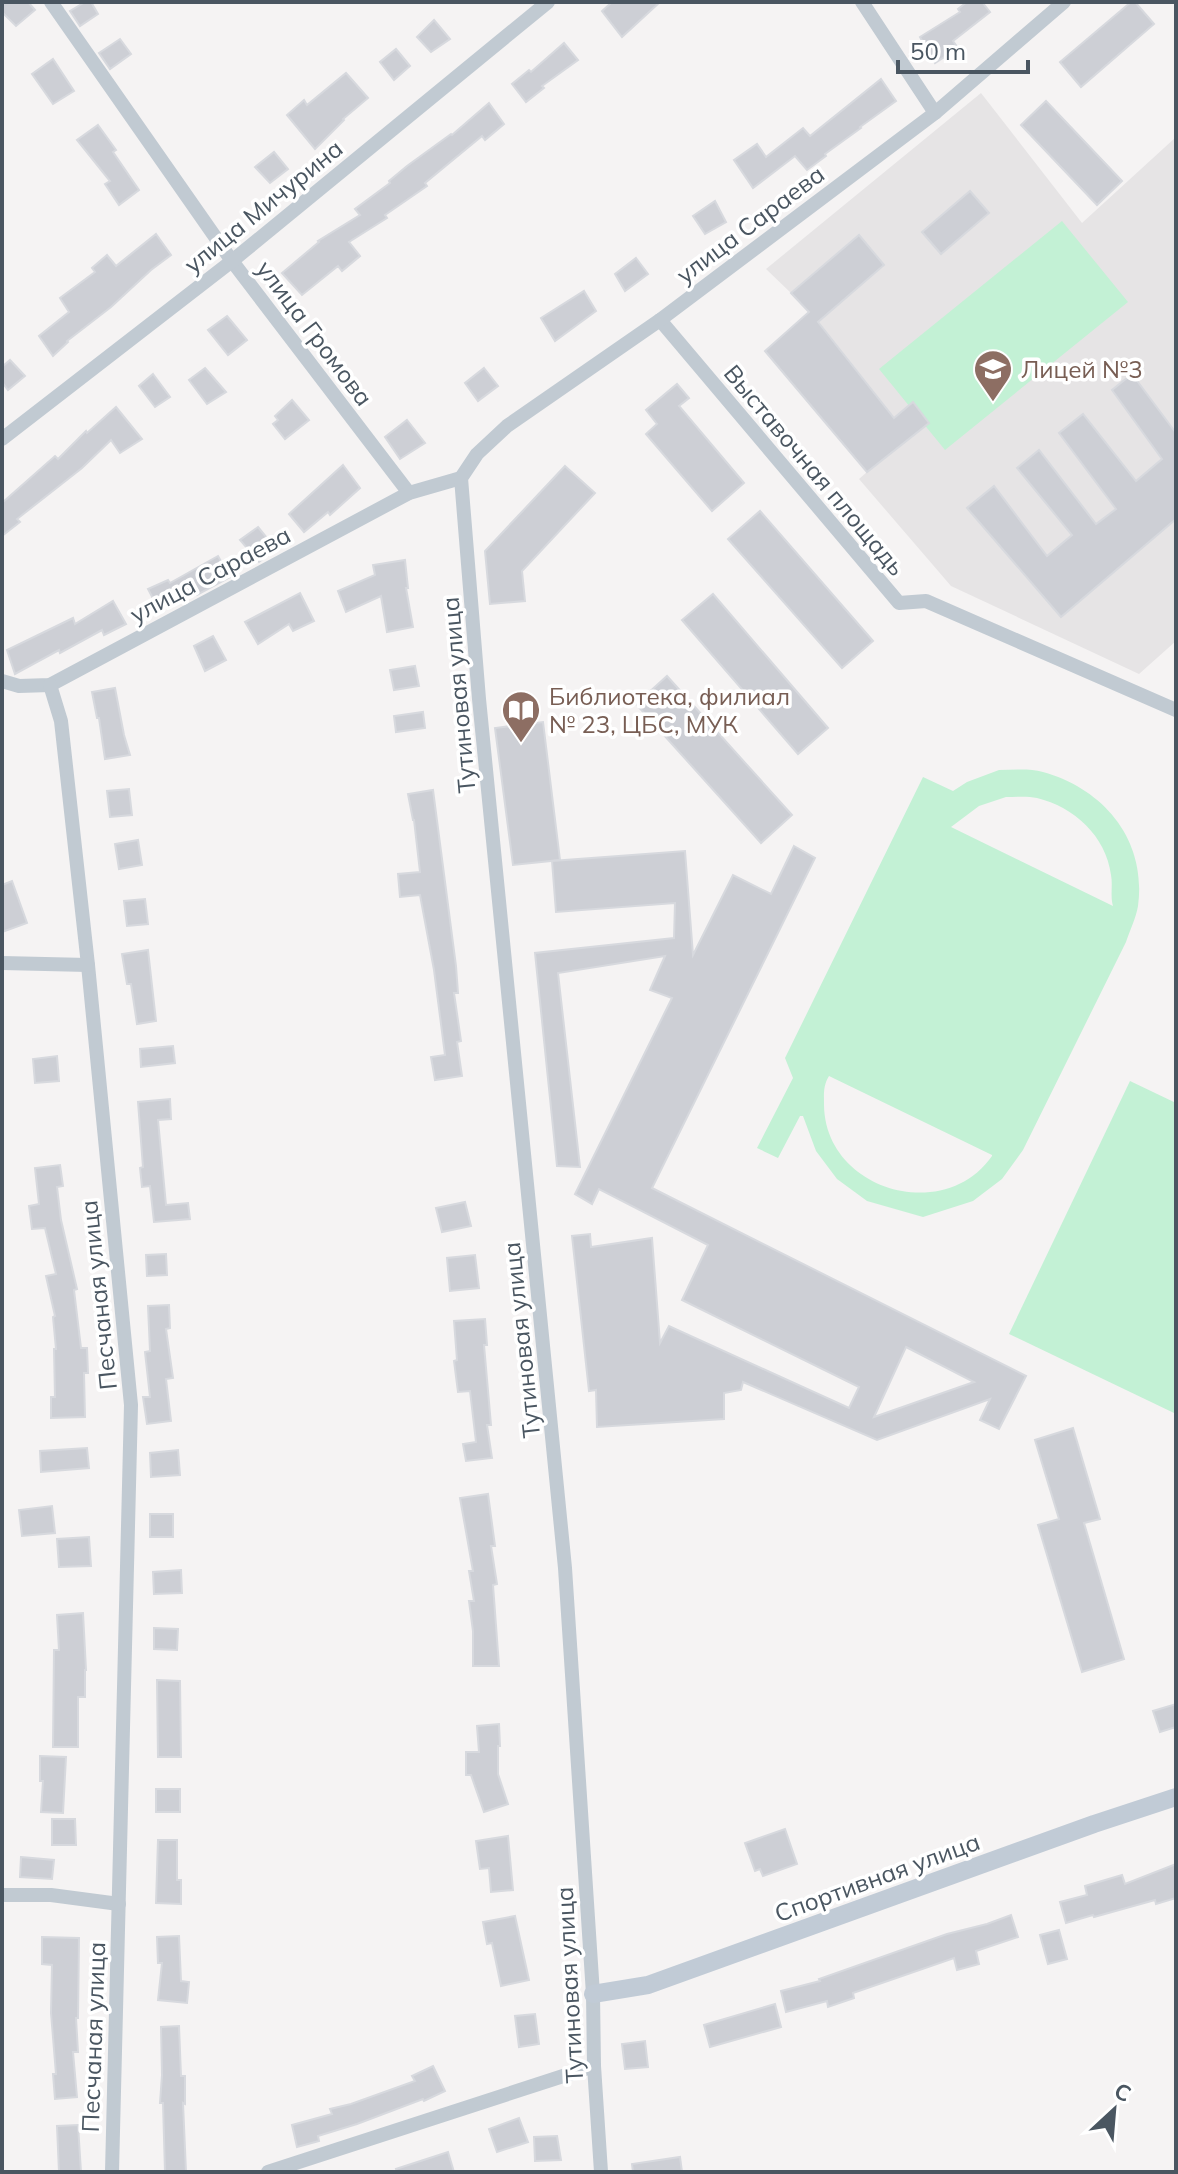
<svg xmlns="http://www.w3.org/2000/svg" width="1178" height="2174" font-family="Mulish,sans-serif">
<rect width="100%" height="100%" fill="#f5f3f3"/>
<polygon fill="#e6e4e5" points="981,93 1082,223 1176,137 1176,641 1139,674 951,586 859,479 867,472 765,351 809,312 791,293 766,269"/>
<g fill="#c3f1d5" fill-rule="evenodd">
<polygon points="1062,221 1128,302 945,450 879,369"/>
<path d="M999 770C1013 770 1029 768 1043 772 1104 789 1147 840 1138 906 1136 918 1130 930 1126 942L1023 1150 1002 1179 973 1201 923 1217 867 1201 837 1179 816 1151 803 1116H800L778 1158 757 1148 793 1078 785 1058 923 777 953 791 967 782ZM1006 797C1016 797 1028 796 1037 798 1074 807 1106 836 1111 875 1113 885 1110 896 1113 906L951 827 979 806ZM829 1076 992 1155V1156C944 1225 825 1190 824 1105 824 1093 823 1086 829 1076Z"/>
<polygon points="1130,1081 1176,1103 1176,1409 1174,1413 1009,1334"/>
</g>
<g fill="#cdcfd5" stroke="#d7d9de" stroke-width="2" fill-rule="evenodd">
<polygon points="2,2 28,2 35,10 16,26 2,12"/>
<polygon points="85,2 91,2 98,14 80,26 70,11"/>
<polygon points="612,2 660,2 622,37 602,11"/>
<polygon points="967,2 982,2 990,12 953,41 958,48 935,63 920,37 960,12 958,9"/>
<polygon points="1131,2 1135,2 1154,24 1081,87 1060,62"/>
<polygon points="434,20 450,39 431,52 417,37"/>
<polygon points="120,39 131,54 110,69 99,53"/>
<polygon points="564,43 578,60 542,86 544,88 526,102 512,84 529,70 531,72"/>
<polygon points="396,49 410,66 394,80 380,62"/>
<polygon points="53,59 74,91 53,104 32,74"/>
<polygon points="346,73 368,98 343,119 344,120 315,149 287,115 304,100 307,105"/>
<polygon points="881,79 896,101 860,127 861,128 825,154 826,156 807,170 795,156 753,188 734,160 757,144 766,157 803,128 810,136"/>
<polygon points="1046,101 1122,181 1097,205 1021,125"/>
<polygon points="489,103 504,124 485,140 482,136 425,183 427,186 385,215 387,218 349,242 360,256 342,271 338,266 302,295 282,273 319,242 318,241 360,215 355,209 390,183 389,181 407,166 451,134 452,135"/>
<polygon points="98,125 116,150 113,152 139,190 119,205 105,184 110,181 77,140"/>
<polygon points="274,152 288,169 270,183 255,167"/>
<polygon points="970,191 989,213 941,254 922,232"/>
<polygon points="715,201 726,222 705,234 693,216"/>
<polygon points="156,234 171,255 151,270 111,307 67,341 68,342 53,356 39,336 69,312 60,298 95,272 92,268 107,255 116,266"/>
<polygon points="859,235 884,265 818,322 894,418 913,402 929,423 867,472 765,351 809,312 791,293"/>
<polygon points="636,258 648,274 625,291 615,274"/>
<polygon points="584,291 596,311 555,341 541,318"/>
<polygon points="227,316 247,340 228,355 208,330"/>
<polygon points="10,360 25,376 8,390 2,382 2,367"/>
<polygon points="205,368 226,392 207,404 189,380"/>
<polygon points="484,368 498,386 478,401 465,383"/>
<polygon points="153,374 170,397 155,407 139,386"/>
<polygon points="1132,374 1176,433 1176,519 1061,617 967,508 994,486 1047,556 1072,535 1017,468 1039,450 1096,524 1116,509 1059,433 1083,414 1136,481 1162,459 1112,390"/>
<polygon points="677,384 689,398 679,406 744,483 712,511 646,434 657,424 646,410"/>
<polygon points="292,400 309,420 285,439 273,424 278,420 275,416"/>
<polygon points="116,407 142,439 120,453 111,440 82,468 17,519 20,522 2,536 2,503 55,456 58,459 86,431 87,433"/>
<polygon points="407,420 425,443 400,459 385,437"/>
<polygon points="343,465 360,488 330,515 328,512 304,532 289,514"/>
<polygon points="565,466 595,493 522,571 525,601 490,604 485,551"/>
<polygon points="760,511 873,641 842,668 728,539"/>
<polygon points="258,527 276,549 259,562 240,540"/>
<polygon points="218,556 230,577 197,595 196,593 158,608 148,589 168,580 170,583"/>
<polygon points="405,560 408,588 406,588 413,627 387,632 381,596 346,612 338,591 375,575 373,565"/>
<polygon points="300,593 314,621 293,631 289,624 258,644 245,622"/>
<polygon points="713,594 828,728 798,754 682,620"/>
<polygon points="113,601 126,624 104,635 102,630 60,653 59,650 15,674 7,650 73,618 75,624"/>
<polygon points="213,636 226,660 205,671 194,646"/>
<polygon points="415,666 419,686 394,690 390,670"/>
<polygon points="667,676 792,815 761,843 636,704"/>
<polygon points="115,688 124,735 130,755 105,759 99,718 97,718 92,692"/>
<polygon points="423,712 425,728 396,732 394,716"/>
<polygon points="543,722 560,860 513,865 495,728"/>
<polygon points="129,789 132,815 110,817 107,791"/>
<polygon points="433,790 456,966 458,993 454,993 461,1041 457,1042 462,1076 435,1080 431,1057 445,1055 434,970 420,895 400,897 398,874 420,872 414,820 413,820 408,794"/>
<polygon points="138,840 142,865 119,869 115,844"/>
<path d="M794 846 815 858 652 1188 1026 1376 999 1429 980 1420 990 1399 877 1440 743 1382 741 1390 724 1393V1419L597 1427 596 1390 589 1391 572 1236 590 1234 591 1247 652 1238 660 1343 669 1326 849 1408 859 1387 682 1300 708 1245 599 1189 592 1204 575 1194 672 998 650 990 665 956 558 973 580 1167 557 1166 535 953 674 938 675 903 556 912 552 861 685 851 693 955 733 875 771 894ZM906 1347 974 1382 874 1417Z"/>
<polygon points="12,881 27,923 2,932 2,885"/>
<polygon points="145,899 148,924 127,926 124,901"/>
<polygon points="148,950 156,1021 137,1024 131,984 127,984 122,954"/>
<polygon points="173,1046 175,1063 141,1067 140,1049"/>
<polygon points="57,1056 59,1081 35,1083 33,1059"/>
<polygon points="170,1099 171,1119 158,1120 166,1205 188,1203 190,1219 154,1222 150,1186 142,1187 140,1168 143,1167 138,1102"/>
<polygon points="60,1165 63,1186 57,1187 61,1220 77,1289 74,1290 81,1348 87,1348 88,1373 84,1373 85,1417 51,1418 51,1397 55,1397 54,1349 56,1349 53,1317 55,1316 46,1276 56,1274 45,1228 32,1229 29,1206 39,1204 35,1168"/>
<polygon points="465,1202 471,1226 442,1232 436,1208"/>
<polygon points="166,1254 167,1275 147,1276 146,1255"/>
<polygon points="475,1255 479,1288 450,1291 447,1258"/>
<polygon points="169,1305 170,1328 166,1329 173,1378 166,1379 171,1421 147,1424 143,1397 150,1397 145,1352 150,1351 148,1306"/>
<polygon points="485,1319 487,1345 484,1345 491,1425 487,1425 492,1458 466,1461 463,1444 476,1442 470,1391 458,1392 454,1361 457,1360 454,1321"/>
<polygon points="1073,1428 1100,1519 1084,1523 1124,1659 1082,1672 1038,1525 1059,1519 1035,1440"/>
<polygon points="87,1448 89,1468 41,1472 40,1451"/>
<polygon points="178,1450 180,1475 151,1477 150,1453"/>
<polygon points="488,1494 495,1546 491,1546 497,1584 493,1585 499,1666 473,1666 473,1631 469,1601 474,1601 469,1571 473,1571 460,1498"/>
<polygon points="52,1506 55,1533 22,1536 19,1510"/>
<rect x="150" y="1514" width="23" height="23"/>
<polygon points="89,1537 91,1566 59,1567 57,1539"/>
<polygon points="181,1570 182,1593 154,1594 153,1572"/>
<polygon points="83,1613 86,1670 85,1670 85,1697 78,1697 78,1747 53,1747 54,1650 59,1650 57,1615"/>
<polygon points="154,1628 178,1629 177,1650 154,1649"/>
<polygon points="157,1680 180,1681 181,1757 158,1757"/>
<polygon points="1176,1704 1176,1727 1160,1732 1153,1711"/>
<polygon points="499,1724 500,1746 498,1746 498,1774 508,1804 484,1812 471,1775 466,1775 466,1752 479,1752 477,1726"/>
<polygon points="40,1756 66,1757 63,1813 41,1812 43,1781 40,1781"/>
<rect x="156" y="1789" width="24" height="23"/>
<polygon points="52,1819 75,1819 76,1845 52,1845"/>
<polygon points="785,1829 797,1864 763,1876 760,1869 755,1871 745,1843"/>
<polygon points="508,1836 513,1890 491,1892 489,1868 480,1869 476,1841"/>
<polygon points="158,1840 177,1840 177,1880 181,1880 181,1904 156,1903"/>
<polygon points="21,1857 54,1860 52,1879 20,1877"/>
<polygon points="1176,1864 1176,1898 1156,1904 1155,1900 1094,1917 1093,1915 1066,1923 1060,1902 1087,1895 1085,1886 1122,1875 1125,1884"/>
<polygon points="1011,1915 1018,1937 976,1951 979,1964 957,1970 954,1958 853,1993 854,1998 828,2007 827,2001 786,2012 781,1991 820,1981 819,1979 947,1934 987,1924"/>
<polygon points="515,1916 529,1980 501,1986 492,1943 487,1944 483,1922"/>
<polygon points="1059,1930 1067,1959 1048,1964 1040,1935"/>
<polygon points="179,1936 181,1981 189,1982 187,2003 158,2000 162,1963 158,1963 157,1937"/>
<polygon points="42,1937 79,1938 78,2018 76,2018 78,2052 73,2052 77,2097 55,2099 53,2074 56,2074 51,2013 52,1965 42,1964"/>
<polygon points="775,2004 781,2027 710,2047 704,2025"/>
<polygon points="535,2014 539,2044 519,2047 515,2016"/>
<polygon points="179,2026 181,2076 185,2076 185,2104 183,2103 186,2172 165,2172 163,2103 160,2103 162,2075 161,2027"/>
<polygon points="645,2041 648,2067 625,2069 622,2044"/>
<polygon points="433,2066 445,2091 424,2101 423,2099 357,2124 318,2136 319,2141 297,2147 292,2125 332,2114 330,2109 351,2104 415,2081 412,2076"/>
<polygon points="519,2118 528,2142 497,2152 489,2129"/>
<polygon points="78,2125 81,2172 59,2172 57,2126"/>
<polygon points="557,2136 561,2160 535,2161 534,2137"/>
<polygon points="448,2152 454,2172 397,2172 396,2169"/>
<polygon points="680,2157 682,2172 633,2172 632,2164"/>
</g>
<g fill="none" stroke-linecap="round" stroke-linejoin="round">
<g stroke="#c1cad2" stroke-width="14">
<polyline points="51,2 232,261 409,493"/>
<polyline points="862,2 935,113"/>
<polyline points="660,320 899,603 926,601 1176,710"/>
<polyline points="2,439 232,261 548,2"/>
<polyline points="2,681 19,686 50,685 409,493 461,478"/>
<polyline points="50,685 61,721 88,965 131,1405 112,2172"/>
<polyline points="2,963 88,965"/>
<polyline points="2,1895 51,1895 119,1904"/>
<polyline points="268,2172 594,2066"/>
<polyline points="601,2172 594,2066 593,1994 565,1568 479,699 461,478 477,454 507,426 660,320 935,113 1064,2"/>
</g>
<polyline stroke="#c1cbd6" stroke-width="18" points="593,1994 648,1985 1094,1824 1176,1797"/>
</g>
<defs>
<symbol id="school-pin" viewBox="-11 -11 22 30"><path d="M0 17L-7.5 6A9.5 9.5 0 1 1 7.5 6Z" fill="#8d6e63" stroke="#fff"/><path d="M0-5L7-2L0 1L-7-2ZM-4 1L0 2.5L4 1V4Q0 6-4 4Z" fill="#fff"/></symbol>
<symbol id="library-pin" viewBox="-11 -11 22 30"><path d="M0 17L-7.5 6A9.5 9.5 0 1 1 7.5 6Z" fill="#8d6e63" stroke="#fff"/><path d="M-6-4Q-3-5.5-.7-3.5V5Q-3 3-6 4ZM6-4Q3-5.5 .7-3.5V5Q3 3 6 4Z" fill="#fff"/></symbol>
</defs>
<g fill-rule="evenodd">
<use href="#school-pin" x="971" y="347" width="44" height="60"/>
<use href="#library-pin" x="499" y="688" width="44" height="60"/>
</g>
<g text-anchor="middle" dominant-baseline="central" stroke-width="7" stroke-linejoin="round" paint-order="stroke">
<g font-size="24" fill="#4a5661" stroke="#fff">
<text transform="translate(263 206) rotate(-39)">улица Мичурина</text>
<text transform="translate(750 224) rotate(-37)">улица Сараева</text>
<text transform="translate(315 333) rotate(53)">улица Громова</text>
<text transform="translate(815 470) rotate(50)">Выставочная площадь</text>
<text transform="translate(210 574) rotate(-28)">улица Сараева</text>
<text transform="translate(458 695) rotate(-95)">Тутиновая улица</text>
<text transform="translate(98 1295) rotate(-96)">Песчаная улица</text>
<text transform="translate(521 1340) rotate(-96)">Тутиновая улица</text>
<text transform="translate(877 1877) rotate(-20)">Спортивная улица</text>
<text transform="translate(569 1985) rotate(-93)">Тутиновая улица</text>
<text transform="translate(93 2037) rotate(-88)">Песчаная улица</text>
</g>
<g font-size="24" fill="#785e54" stroke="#fff" text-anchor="start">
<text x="1021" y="369">Лицей №3</text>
<text x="549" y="696">Библиотека, филиал<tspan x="549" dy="28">№ 23, ЦБС, МУК</tspan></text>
</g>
</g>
<rect width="1178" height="2174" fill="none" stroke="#4a5661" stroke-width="8"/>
<g transform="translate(1114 2110) rotate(26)" stroke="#ffffff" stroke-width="6" paint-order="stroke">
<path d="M0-6L14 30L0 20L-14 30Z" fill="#4a5661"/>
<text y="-12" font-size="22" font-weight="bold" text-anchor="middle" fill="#4a5661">С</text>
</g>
<path d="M898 60v12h130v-12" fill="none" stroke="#4a5661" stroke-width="4"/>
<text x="910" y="60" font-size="24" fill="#4a5661" stroke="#ffffff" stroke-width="6" paint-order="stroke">50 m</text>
</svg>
